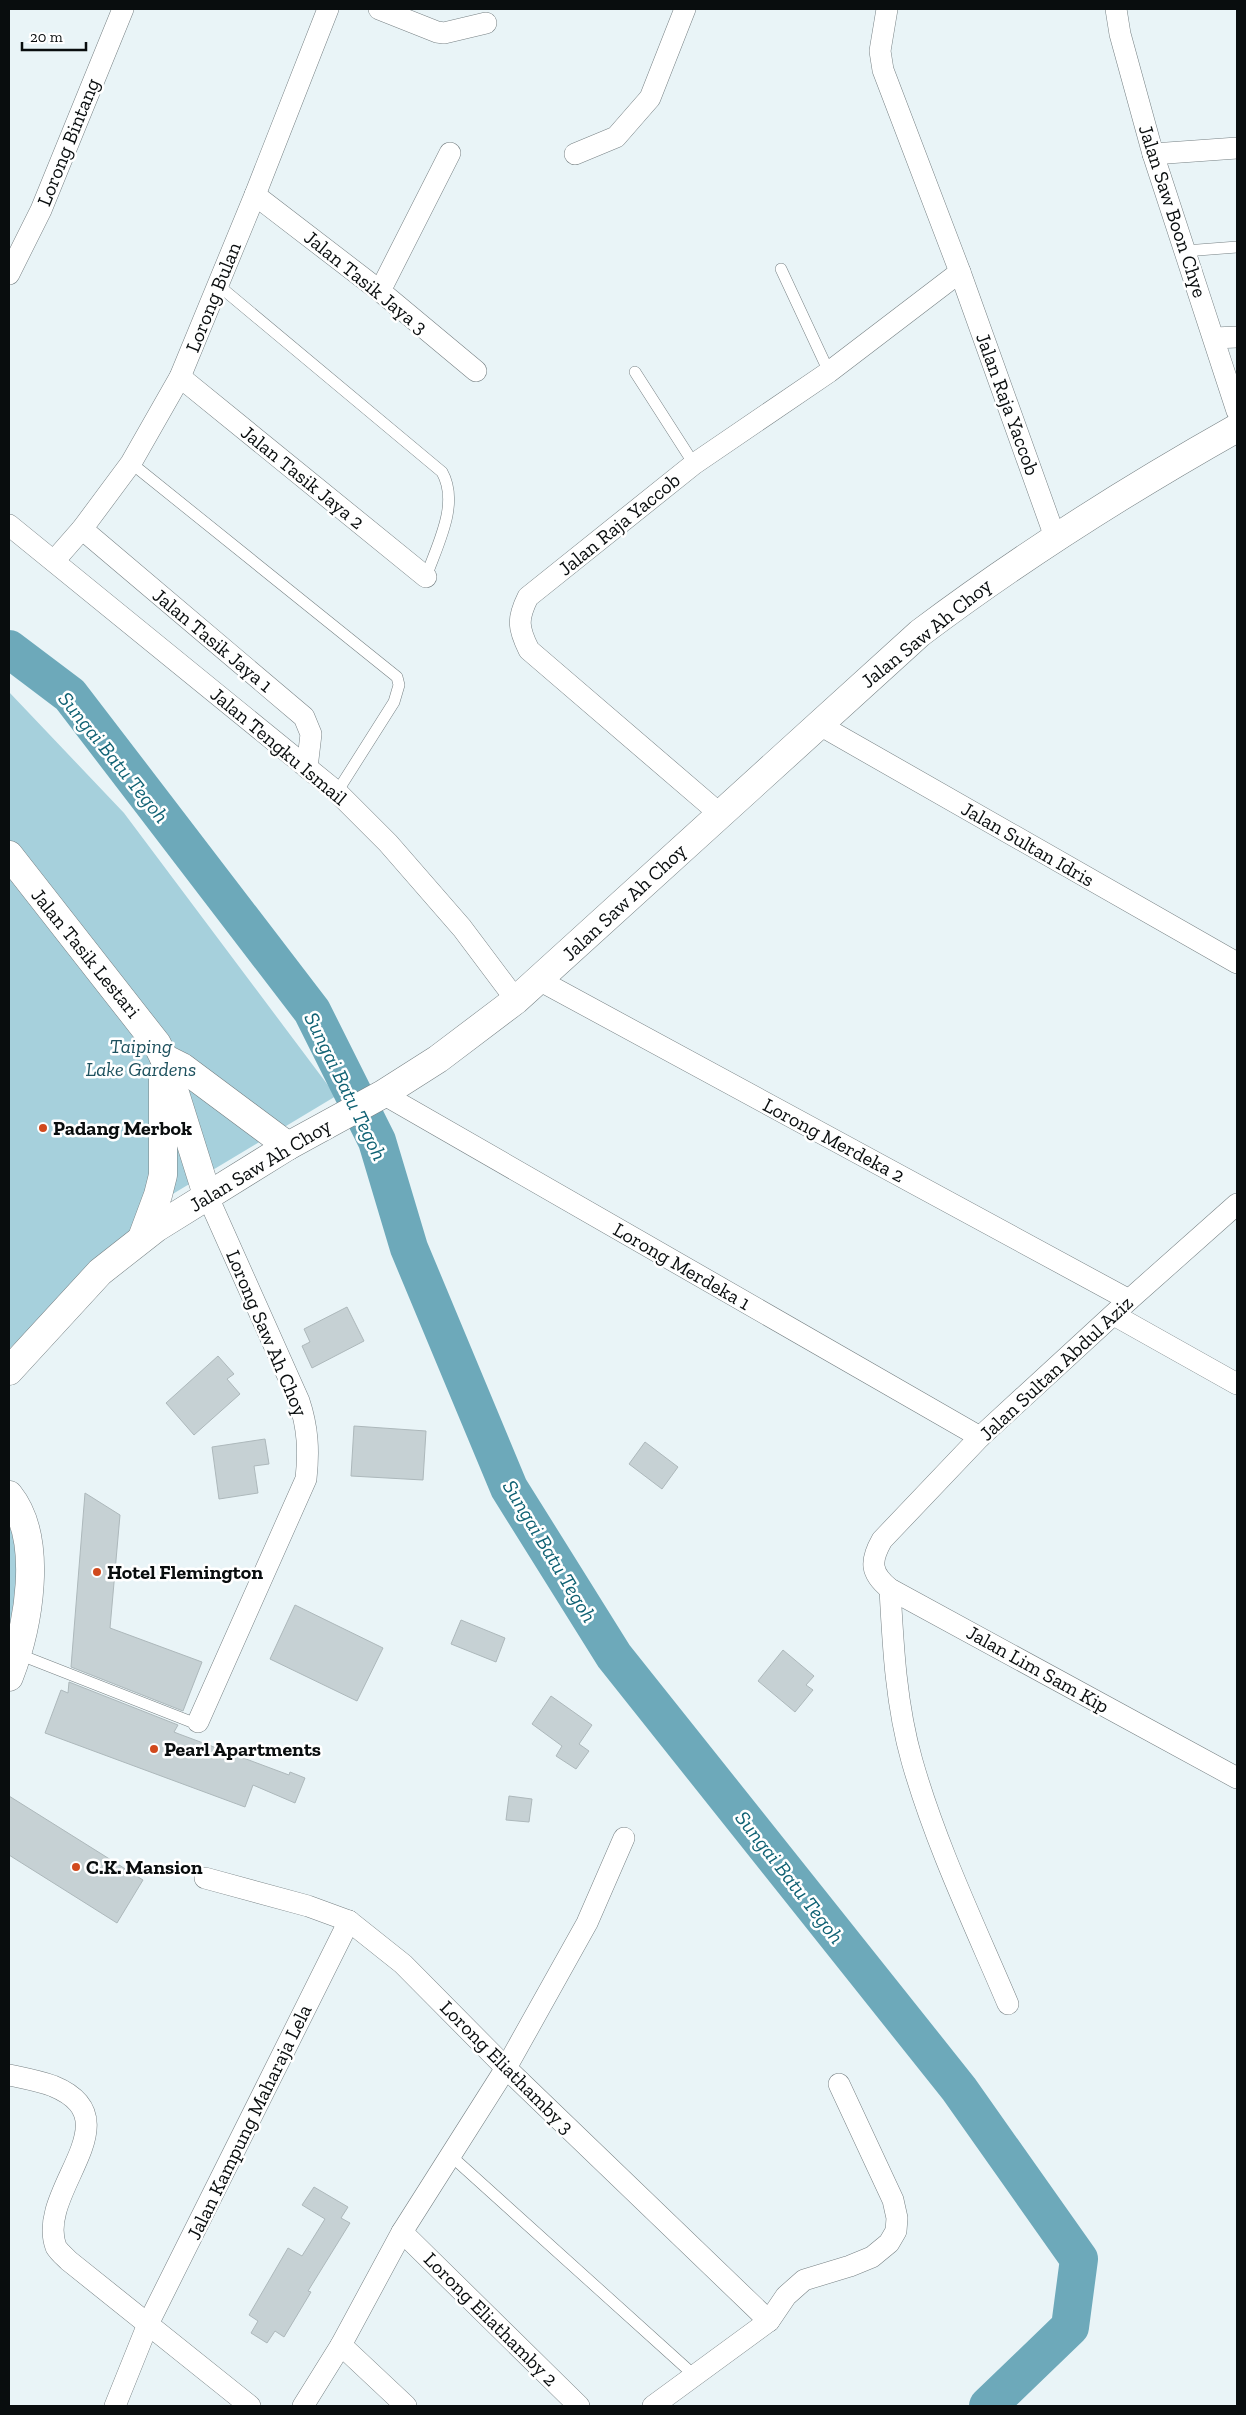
<svg xmlns="http://www.w3.org/2000/svg" width="1246" height="2415" font-family="'Zilla Slab',serif">
<rect width="100%" height="100%" fill="#e9f4f7"/>
<g fill="#a6d0dc">
<polygon points="9,692 124,813 336,1096 171,1195 9,1349"/>
<path d="M9 1527C33 1557 14 1624 9 1661Z"/>
</g>
<g fill="none" stroke-linecap="round" stroke-linejoin="round">
<polyline stroke="#6da9ba" stroke-width="38" points="9,649 70,695 312,1011 377,1141 409,1248 509,1488 614,1656 959,2089 1079,2259 1070,2327 988,2406"/>
</g>
<g fill="#c6d1d4" stroke="#adb8bb">
<polygon points="347,1307 364,1341 312,1368 302,1346 310,1342 304,1329"/>
<polygon points="218,1356 234,1374 227,1379 240,1394 194,1435 166,1403"/>
<polygon points="354,1426 426,1431 423,1480 351,1476"/>
<polygon points="265,1439 269,1464 254,1466 258,1493 219,1499 212,1447"/>
<polygon points="645,1442 678,1467 662,1489 629,1464"/>
<polygon points="85,1493 120,1515 110,1628 202,1662 183,1711 71,1667"/>
<polygon points="295,1605 383,1648 357,1701 270,1659"/>
<polygon points="461,1620 505,1638 496,1662 451,1644"/>
<polygon points="783,1650 814,1676 806,1685 813,1690 795,1712 758,1681"/>
<polygon points="69,1682 178,1725 174,1732 179,1734 289,1775 290,1772 305,1778 295,1803 253,1785 245,1807 45,1733 61,1690 68,1693"/>
<polygon points="551,1696 592,1725 579,1744 589,1751 576,1769 556,1756 562,1746 532,1724"/>
<polygon points="9,1796 143,1880 117,1923 9,1855"/>
<polygon points="509,1796 532,1799 529,1822 506,1820"/>
<polygon points="314,2187 348,2207 341,2218 350,2223 308,2291 311,2292 284,2337 275,2331 267,2343 251,2333 258,2321 249,2315 288,2248 302,2256 325,2219 302,2205"/>
</g>
<g fill="none" stroke-linecap="round" stroke-linejoin="round">
<defs>
<g id="lane">
<polyline points="1185,251 1237,247"/>
<polyline points="781,269 829,372"/>
<path d="M218 285 442 472C460 504 437 545 426 577"/>
<polyline points="635,372 694,464"/>
<polyline points="131,463 397,677 399,685 394,702 337,792"/>
<polyline points="18,1654 189,1721 198,1722"/>
<polyline points="450,2155 695,2376"/>
</g>
<g id="street">
<polyline points="379,9 437,32 444,33 486,23"/>
<polyline points="887,9 880,51 883,70 960,272 1055,537"/>
<polyline points="1116,9 1120,34 1153,154 1237,411"/>
<polyline points="575,154 616,137 650,98 685,9"/>
<polyline points="1153,154 1237,148"/>
<polyline points="255,195 380,291 476,371"/>
<polyline points="9,274 41,210 123,9"/>
<polyline points="380,291 450,153"/>
<polyline points="1214,338 1237,337"/>
<polyline points="180,377 426,577"/>
<polyline points="9,525 337,792 388,843 462,928 516,1000"/>
<polyline points="82,529 304,717 311,734 307,768"/>
<polyline points="54,561 82,529 131,463 180,377 255,195 328,9"/>
<polyline points="818,724 1237,963"/>
<path d="M720 814 529 650C518 628 517 619 528 597L694 464 829 372 960 272"/>
<polyline points="539,980 1129,1300"/>
<polyline points="383,1094 980,1437"/>
<path d="M1237 1204 1129 1300 980 1437 882 1540C870 1561 870 1573 890 1589L1237 1778"/>
<polyline points="1114,1315 1237,1384"/>
<path d="M890 1589C893 1646 896 1705 912 1761 936 1845 974 1924 1008 2004"/>
<path d="M198 1722 306 1479C309 1451 308 1428 299 1401L207 1195"/>
<polyline points="205,1878 308,1906 349,1921 403,1964 506,2068 769,2321"/>
<path d="M9 2075C23 2078 39 2081 53 2086 136 2120 35 2191 56 2247 59 2252 65 2257 69 2261L250 2406"/>
<polyline points="402,2232 579,2406"/>
<polyline points="341,2345 406,2406"/>
<polyline points="115,2406 148,2324 349,1921"/>
<polyline points="303,2406 341,2345 402,2232 506,2068 587,1923 624,1838"/>
<polyline points="653,2406 769,2321 786,2296 804,2280 850,2266 872,2257 889,2243 896,2231 897,2218 893,2200 839,2084"/>
</g>
<g id="secondary">
<polyline points="9,855 157,1044 164,1058 207,1195"/>
<polyline points="164,1058 182,1067 288,1146"/>
<polyline points="142,1238 158,1195 163,1175 163,1076"/>
<path d="M9 1371 100 1272 156 1228 288 1146 383 1094 438 1059 516 1000 920 633C1021 557 1127 490 1237 428"/>
<path d="M9 1495C45 1540 28 1628 9 1677"/>
</g>
</defs>
<use href="#lane" stroke="#778184" stroke-width="12"/>
<use href="#street" stroke="#778184" stroke-width="22"/>
<use href="#secondary" stroke="#778184" stroke-width="29"/>
<use href="#lane" stroke="#fff" stroke-width="11"/>
<use href="#street" stroke="#fff" stroke-width="21"/>
<use href="#secondary" stroke="#fff" stroke-width="28"/>
</g>
<g fill="#d1491d" stroke="#fff" stroke-width="2">
<circle cx="43" cy="1128" r="5"/>
<circle cx="97" cy="1572" r="5"/>
<circle cx="154" cy="1749" r="5"/>
<circle cx="76" cy="1867" r="5"/>
</g>
<g text-anchor="middle" dominant-baseline="central" stroke-width="5" stroke-linejoin="round" paint-order="stroke">
<g font-size="20" fill="#090d0e" stroke="#fff">
<text transform="translate(68 142) rotate(-68)">Lorong Bintang</text>
<text transform="translate(1173 211) rotate(72)">Jalan Saw Boon Chye</text>
<text transform="translate(366 282) rotate(39)">Jalan Tasik Jaya 3</text>
<text transform="translate(213 297) rotate(-68)">Lorong Bulan</text>
<text transform="translate(1008 404) rotate(70)">Jalan Raja Yaccob</text>
<text transform="translate(303 477) rotate(39)">Jalan Tasik Jaya 2</text>
<text transform="translate(619 524) rotate(-39)">Jalan Raja Yaccob</text>
<text transform="translate(926 633) rotate(-39)">Jalan Saw Ah Choy</text>
<text transform="translate(213 640) rotate(40)">Jalan Tasik Jaya 1</text>
<text transform="translate(279 746) rotate(40)">Jalan Tengku Ismail</text>
<text transform="translate(1028 844) rotate(30)">Jalan Sultan Idris</text>
<text transform="translate(624 902) rotate(-43)">Jalan Saw Ah Choy</text>
<text transform="translate(86 953) rotate(51)">Jalan Tasik Lestari</text>
<text transform="translate(834 1140) rotate(28)">Lorong Merdeka 2</text>
<text transform="translate(260 1165) rotate(-31)">Jalan Saw Ah Choy</text>
<text transform="translate(682 1266) rotate(30)">Lorong Merdeka 1</text>
<text transform="translate(267 1333) rotate(67)">Lorong Saw Ah Choy</text>
<text transform="translate(1056 1368) rotate(-43)">Jalan Sultan Abdul Aziz</text>
<text transform="translate(1038 1669) rotate(29)">Jalan Lim Sam Kip</text>
<text transform="translate(507 2067) rotate(45)">Lorong Eliathamby 3</text>
<text transform="translate(249 2122) rotate(-64)">Jalan Kampung Maharaja Lela</text>
<text transform="translate(491 2319) rotate(45)">Lorong Eliathamby 2</text>
</g>
<g font-size="20" font-style="italic" fill="#1d515e" stroke="#fff">
<text x="141" y="1046">Taiping<tspan x="141" dy="23">Lake Gardens</tspan></text>
</g>
<g font-size="20" font-weight="bold" fill="#090d0e" stroke="#fff" text-anchor="start">
<text x="53" y="1128">Padang Merbok</text>
<text x="107" y="1572">Hotel Flemington</text>
<text x="164" y="1749">Pearl Apartments</text>
<text x="86" y="1867">C.K. Mansion</text>
</g>
<g font-size="21" font-style="italic" fill="#106274" stroke="#fff">
<text transform="translate(114 757) rotate(51)">Sungai Batu Tegoh</text>
<text transform="translate(346 1086) rotate(64)">Sungai Batu Tegoh</text>
<text transform="translate(550 1551) rotate(59)">Sungai Batu Tegoh</text>
<text transform="translate(790 1877) rotate(52)">Sungai Batu Tegoh</text>
</g>
</g>
<rect width="1246" height="2415" fill="none" stroke="#090d0e" stroke-width="20"/>
<path d="M22 42v8h64v-8" fill="none" stroke="#090d0e" stroke-width="2.5"/>
<text x="30" y="42" font-size="15" fill="#090d0e" stroke="#ffffff" stroke-width="4" paint-order="stroke">20 m</text>
</svg>
